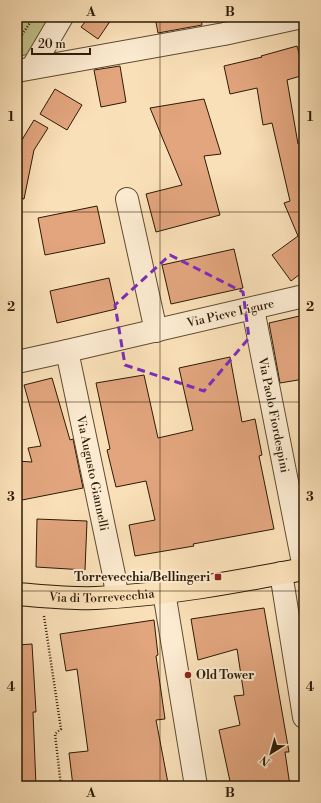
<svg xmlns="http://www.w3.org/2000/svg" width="321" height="803" font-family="'Libre Bodoni',serif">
<rect width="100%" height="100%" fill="#fae0b8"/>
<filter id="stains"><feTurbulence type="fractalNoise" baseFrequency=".005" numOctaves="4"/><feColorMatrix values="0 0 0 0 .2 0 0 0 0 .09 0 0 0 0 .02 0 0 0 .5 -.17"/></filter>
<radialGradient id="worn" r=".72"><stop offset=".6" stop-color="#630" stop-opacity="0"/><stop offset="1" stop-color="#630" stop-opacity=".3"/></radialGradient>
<polygon fill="#c2c18b" stroke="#766e48" points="17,17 57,17 32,53 17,57"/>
<g fill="#e2a57e" stroke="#2b1b06">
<polygon points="89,17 113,17 98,39 81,27"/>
<polygon points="155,17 201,17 202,25 158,33"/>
<polygon points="297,46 304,70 304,75 287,80 298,144 304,142 304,271 291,281 272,255 298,236 284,203 290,201 272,123 263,125 257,88 230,94 224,66 262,57 261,56"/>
<polygon points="120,66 126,102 101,107 94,70"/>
<polygon points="55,89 82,105 67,130 40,114"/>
<polygon points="204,99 221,154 204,156 220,215 156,232 146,194 182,185 150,108"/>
<polygon points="34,120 48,128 34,150 24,199 17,198 17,148"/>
<polygon points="97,206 105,243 45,255 38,218"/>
<polygon points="234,249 243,288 171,304 162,265"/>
<polygon points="109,278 116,309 57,323 50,291"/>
<polygon points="304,315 304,379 280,383 269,323"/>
<polygon points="230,357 242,422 255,419 262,455 259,456 274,529 193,544 194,546 135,556 129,525 155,520 146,481 116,487 107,450 110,449 96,383 144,375 158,438 193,430 179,368"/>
<polygon points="52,378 70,440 73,439 83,488 17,501 17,461 32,462 28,448 41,446 24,385"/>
<polygon points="37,519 87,521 85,570 36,567"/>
<polygon points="264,608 289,752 285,752 290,786 231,786 219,730 240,725 234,696 244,695 237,649 198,660 191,619"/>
<polygon points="154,620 158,655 156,656 165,719 156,720 168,783 139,786 73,786 69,753 88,751 77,669 66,671 60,634"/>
<polygon points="32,644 36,712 33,712 36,786 17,786 17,645"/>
</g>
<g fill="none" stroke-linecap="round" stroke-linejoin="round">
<defs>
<g id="minor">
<polyline points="32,68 62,17"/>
<polyline points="17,71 224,34 302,17"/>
<polyline points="127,199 156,331"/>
<path id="s1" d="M253 309 304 568"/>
<path id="s2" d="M67 351 114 575 117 596"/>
<path id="s3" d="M17 362 67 351 304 296"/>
<polyline points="281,573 304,717"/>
<polyline points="164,592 196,786"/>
</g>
<g id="major">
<path id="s4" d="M17 594C43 596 70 599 96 598 166 595 235 582 304 569"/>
</g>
</defs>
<use href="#minor" stroke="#5f4c32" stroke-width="24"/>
<use href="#major" stroke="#2b1b06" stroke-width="24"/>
<g stroke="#2b1b06" stroke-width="2.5" stroke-dasharray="1 2" stroke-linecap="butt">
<polyline points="17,25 22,17"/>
<polyline points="17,42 34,17"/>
<polyline points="44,616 61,729 55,734 61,786"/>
</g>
<use href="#minor" stroke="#fcebd1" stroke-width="22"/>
<use href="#major" stroke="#fae0b8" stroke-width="22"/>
</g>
<path fill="none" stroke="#7b2cbf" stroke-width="3" stroke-dasharray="8 5" stroke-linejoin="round" d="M170 255 243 292 249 338 204 391 125 365 115 305Z"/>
<path fill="none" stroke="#2b1b06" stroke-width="1" stroke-opacity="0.55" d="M160 17V786M17 212H304M17 402H304M17 591H304"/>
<g fill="#8f2418" stroke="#fcebd1" stroke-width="1.5">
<rect x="214" y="573" width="8" height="8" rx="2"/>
<circle cx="188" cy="675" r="4"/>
</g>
<g text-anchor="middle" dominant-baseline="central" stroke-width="4" stroke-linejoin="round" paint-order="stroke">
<g font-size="12" fill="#2b1b06" stroke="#fcebd1">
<text stroke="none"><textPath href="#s3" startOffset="219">Via Pieve Ligure</textPath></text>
<text stroke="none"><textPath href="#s1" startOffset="108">Via Paolo Fiordespini</textPath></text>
<text stroke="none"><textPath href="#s2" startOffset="125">Via Augusto Giannelli</textPath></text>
<text stroke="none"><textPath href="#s4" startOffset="85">Via di Torrevecchia</textPath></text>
</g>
<g font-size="12" font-weight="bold" fill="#2b1b06" stroke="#fcebd1" text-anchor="end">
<text x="210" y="577">Torrevecchia/Bellingeri</text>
<text x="196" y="675" text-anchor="start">Old Tower</text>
</g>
</g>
<rect width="321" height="803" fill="none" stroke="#fae0b8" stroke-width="44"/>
<g transform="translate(271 753) rotate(217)" stroke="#fcebd1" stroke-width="3" paint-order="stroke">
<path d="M0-3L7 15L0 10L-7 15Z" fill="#2b1b06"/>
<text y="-6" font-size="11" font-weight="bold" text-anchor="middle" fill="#2b1b06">N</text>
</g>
<path d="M32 48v6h58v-6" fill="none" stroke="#2b1b06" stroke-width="2"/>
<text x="38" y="48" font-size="12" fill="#2b1b06" stroke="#fcebd1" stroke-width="3" paint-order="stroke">20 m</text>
<rect x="22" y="22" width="277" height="759" fill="none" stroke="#2b1b06" stroke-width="1.5"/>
<g font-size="13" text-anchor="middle" font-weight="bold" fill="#2b1b06">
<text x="91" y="16">A</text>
<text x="230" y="16">B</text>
<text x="11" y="121">1</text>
<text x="310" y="121">1</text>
<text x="11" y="311">2</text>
<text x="310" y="311">2</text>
<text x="11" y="501">3</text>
<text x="310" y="501">3</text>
<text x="11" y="691">4</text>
<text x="310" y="691">4</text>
<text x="91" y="797">A</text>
<text x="230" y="797">B</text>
</g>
<rect width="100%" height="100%" filter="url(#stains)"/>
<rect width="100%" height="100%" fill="url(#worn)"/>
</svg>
